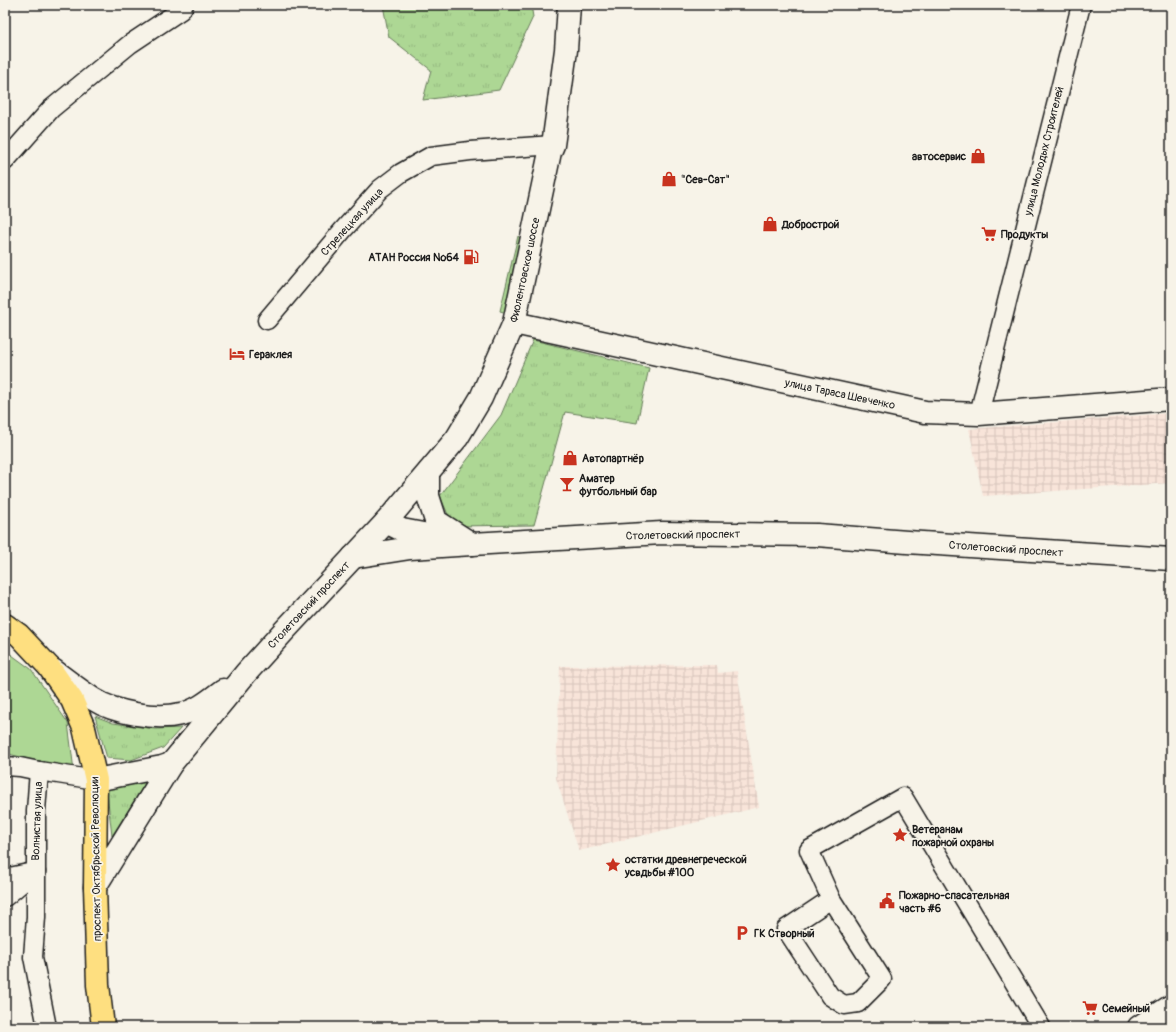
<svg xmlns="http://www.w3.org/2000/svg" width="1176" height="1032" font-family="Pangolin,sans-serif">
<defs>
<pattern id="industrial-grid" width="8" height="8" patternUnits="userSpaceOnUse"><rect width="8" height="8" fill="#f8e4d9"/><path d="M0 4h8M4 0v8" fill="none" stroke="#d4c3ba"/></pattern>
<pattern id="grass-tufts" width="24" height="20" patternUnits="userSpaceOnUse"><rect width="24" height="20" fill="#add794"/><path d="M3 7l-1-3M5 7V3M7 7l1-3M15 17l-1-3M17 17v-4M19 17l1-3" fill="none" stroke="#94b87f"/></pattern>
</defs>
<rect width="100%" height="100%" fill="#f7f3e8"/>
<filter id="ink" filterUnits="userSpaceOnUse"><feTurbulence type="fractalNoise" baseFrequency=".025" numOctaves="2"/><feDisplacementMap in="SourceGraphic" scale="8" xChannelSelector="R" yChannelSelector="G"/><feConvolveMatrix kernelMatrix="1 2 1 2 8 2 1 2 1" color-interpolation-filters="sRGB"/></filter>
<g filter="url(#ink)">
<g fill="url(#industrial-grid)">
<polygon points="1171,413 1171,483 983,496 969,429"/>
<polygon points="717,665 718,673 737,671 759,807 579,851 556,778 560,666"/>
</g>
<g fill="url(#grass-tufts)" stroke="#647a58">
<polygon points="383,5 531,5 533,17 499,90 423,100 431,70 389,37"/>
<polygon points="518,236 527,246 511,314 500,311"/>
<polygon points="533,340 649,368 637,423 565,412 534,525 453,526 440,496 501,415"/>
<polygon points="95,716 113,723 155,729 181,728 163,748 131,760 107,758"/>
<polygon points="147,780 112,836 106,784"/>
</g>
<polygon fill="#add794" stroke="#647a58" points="5,650 31,669 68,723 74,771 9,754 5,755"/>
<g fill="none" stroke-linecap="round" stroke-linejoin="round">
<defs>
<g id="minor">
<polyline points="5,161 51,109 130,44 181,10 184,5"/>
<polyline points="267,320 343,230 380,189 401,173 431,156 470,151 553,145"/>
<polyline points="979,414 1081,5"/>
<polyline points="5,766 20,767 39,771 96,780"/>
<polyline points="39,771 36,811 36,917 33,957 47,1027"/>
<polyline points="5,878 33,872"/>
<polyline points="5,897 36,871"/>
<polyline points="831,899 786,929 830,996 844,1005 858,1003 882,979 831,899 809,850 903,797 1041,1027"/>
</g>
<g id="tertiary">
<polyline points="514,323 925,412 979,414 1171,399"/>
<polyline points="1139,1027 1171,1006"/>
</g>
<g id="secondary">
<polyline points="428,473 428,496 436,521 472,544"/>
<polyline points="386,522 402,530 444,538"/>
<polyline points="353,557 410,548 472,544 662,533 817,535 907,542 1171,559"/>
<path d="M53 670C66 680 79 690 93 699 115 713 156 720 181 714 197 711 211 699 223 690"/>
<polyline points="96,780 162,767 171,764"/>
<polyline points="95,887 171,764 246,673 284,631 386,522 457,438 481,398 514,323 550,152 553,145 566,50 569,5"/>
</g>
<polyline id="primary" points="5,625 19,635 49,667 72,700 84,728 96,780 95,887 98,985 103,1027"/>
</defs>
<use href="#minor" stroke="#1c1c1c" stroke-width="21"/>
<use href="#tertiary" stroke="#1c1c1c" stroke-width="25"/>
<use href="#secondary" stroke="#1c1c1c" stroke-width="25"/>
<use href="#primary" stroke="#1c1c1c" stroke-width="25"/>
<use href="#minor" stroke="#f7f3e8" stroke-width="18"/>
<use href="#tertiary" stroke="#f7f3e8" stroke-width="22"/>
<use href="#secondary" stroke="#f7f3e8" stroke-width="22"/>
<use href="#primary" stroke="#fedf80" stroke-width="22"/>
</g>
</g>
<defs>
<symbol id="shop-bare" viewBox="-9 -9 18 18"><path d="M-5-2.5h2.3a2.7 3.5 0 0 1 5.4 0H5L5.5 6h-11ZM-1.5-2.5h3a1.5 2.3 0 0 0-3 0Z" fill="#c8321e" stroke="#f7f3e8" stroke-width="2.5" paint-order="stroke"/></symbol>
<symbol id="supermarket-bare" viewBox="-9 -9 18 18"><path d="M-6-5.5h2.5l.6 2H6L4.5 2H-2.5L-4.4-4H-6ZM-1.5 3.2a1.3 1.3 0 1 0 .1 0ZM3 3.2a1.3 1.3 0 1 0 .1 0Z" fill="#c8321e" stroke="#f7f3e8" stroke-width="2.5" paint-order="stroke"/></symbol>
<symbol id="fuel-bare" viewBox="-9 -9 18 18"><path d="M-5.5-6h7V0h2V4h1.3V-2.5L3-4.5l.8-.8L6-3V5H2.5V1h-1V6h-7ZM-4.2-4.7v3.2H.2V-4.7Z" fill="#c8321e" stroke="#f7f3e8" stroke-width="2.5" paint-order="stroke"/></symbol>
<symbol id="hotel-bare" viewBox="-9 -9 18 18"><path d="M-6-4.5h1.5V1H6V5H4.5V3h-9V5H-6ZM-4 0a1.8 1.8 0 1 1 3.6 0ZM.5 0V-2.5h3Q6-2.5 6 0Z" fill="#c8321e" stroke="#f7f3e8" stroke-width="2.5" paint-order="stroke"/></symbol>
<symbol id="bar-bare" viewBox="-9 -9 18 18"><path d="M-6-5H6L.8 .8V4.5H3.5V6h-7V4.5H-.8V.8Z" fill="#c8321e" stroke="#f7f3e8" stroke-width="2.5" paint-order="stroke"/></symbol>
<symbol id="sight-bare" viewBox="-9 -9 18 18"><path d="M0-6L1.8-2.2L6-1.7L2.9 1.2L3.7 5.4L0 3.3L-3.7 5.4L-2.9 1.2L-6-1.7L-1.8-2.2Z" fill="#c8321e" stroke="#f7f3e8" stroke-width="2.5" paint-order="stroke"/></symbol>
<symbol id="civic-bare" viewBox="-9 -9 18 18"><path d="M-.6-6.5H3V-4.5H.6V-3L4-1V1h2V6H-6V1h2V-1L-.6-3ZM-1.2 2.5V6h2.4V2.5Z" fill="#c8321e" stroke="#f7f3e8" stroke-width="2.5" paint-order="stroke"/></symbol>
<symbol id="parking-bare" viewBox="-9 -9 18 18"><path d="M-3.5-5.5H1a3.5 3.5 0 0 1 0 7H-1V5.5H-3.5ZM-1-3.4V-.6H.8a1.4 1.4 0 0 0 0-2.8Z" fill="#c8321e" stroke="#f7f3e8" stroke-width="2.5" paint-order="stroke"/></symbol>
</defs>
<g fill-rule="evenodd">
<use href="#shop-bare" x="967" y="145" width="22" height="22"/>
<use href="#shop-bare" x="658" y="168" width="22" height="22"/>
<use href="#shop-bare" x="759" y="213" width="22" height="22"/>
<use href="#supermarket-bare" x="978" y="223" width="22" height="22"/>
<use href="#fuel-bare" x="460" y="246" width="22" height="22"/>
<use href="#hotel-bare" x="226" y="343" width="22" height="22"/>
<use href="#shop-bare" x="559" y="447" width="22" height="22"/>
<use href="#bar-bare" x="556" y="473" width="22" height="22"/>
<use href="#sight-bare" x="889" y="824" width="22" height="22"/>
<use href="#sight-bare" x="602" y="854" width="22" height="22"/>
<use href="#civic-bare" x="876" y="890" width="22" height="22"/>
<use href="#parking-bare" x="731" y="922" width="22" height="22"/>
<use href="#supermarket-bare" x="1079" y="997" width="22" height="22"/>
</g>
<g text-anchor="middle" dominant-baseline="central" stroke-width="3.5" stroke-linejoin="round" paint-order="stroke">
<g font-size="11" fill="#1c1c1c" stroke="#f7f3e8">
<text transform="translate(1044 151) rotate(-76)">улица Молодых Строителей</text>
<text transform="translate(352 222) rotate(-48)">Стрелецкая улица</text>
<text transform="translate(525 270) rotate(-78)">Фиолентовское шоссе</text>
<text transform="translate(840 394) rotate(12)">улица Тараса Шевченко</text>
<text transform="translate(683 535) rotate(-1)">Столетовский проспект</text>
<text transform="translate(1006 549) rotate(4)">Столетовский проспект</text>
<text transform="translate(309 605) rotate(-47)">Столетовский проспект</text>
<text transform="translate(37 821) rotate(-88)">Волнистая улица</text>
<text transform="translate(96 859) rotate(-91)">проспект Октябрьской Революции</text>
</g>
<g font-size="11" font-weight="bold" fill="#1c1c1c" stroke="#f7f3e8" text-anchor="start">
<text x="966" y="156" text-anchor="end">автосервис</text>
<text x="681" y="179">"Сев-Сат"</text>
<text x="782" y="224">Добрострой</text>
<text x="1001" y="234">Продукты</text>
<text x="459" y="257" text-anchor="end">АТАН Россия №64</text>
<text x="249" y="354">Гераклея</text>
<text x="582" y="458">Автопартнёр</text>
<text x="579" y="478">Аматер<tspan x="579" dy="13">футбольный бар</tspan></text>
<text x="912" y="829">Ветеранам<tspan x="912" dy="13">пожарной охраны</tspan></text>
<text x="625" y="859">остатки древнегреческой<tspan x="625" dy="13">усвдьбы #100</tspan></text>
<text x="899" y="895">Пожарно-спасательная<tspan x="899" dy="13">часть #6</tspan></text>
<text x="754" y="933">ГК Створный</text>
<text x="1102" y="1008">Семейный</text>
</g>
</g>
<rect width="1176" height="1032" fill="none" stroke="#f7f3e8" stroke-width="20"/>
<rect x="10" y="10" width="1156" height="1012" fill="none" stroke="#1c1c1c" stroke-width="1.5" filter="url(#ink)"/>
</svg>
